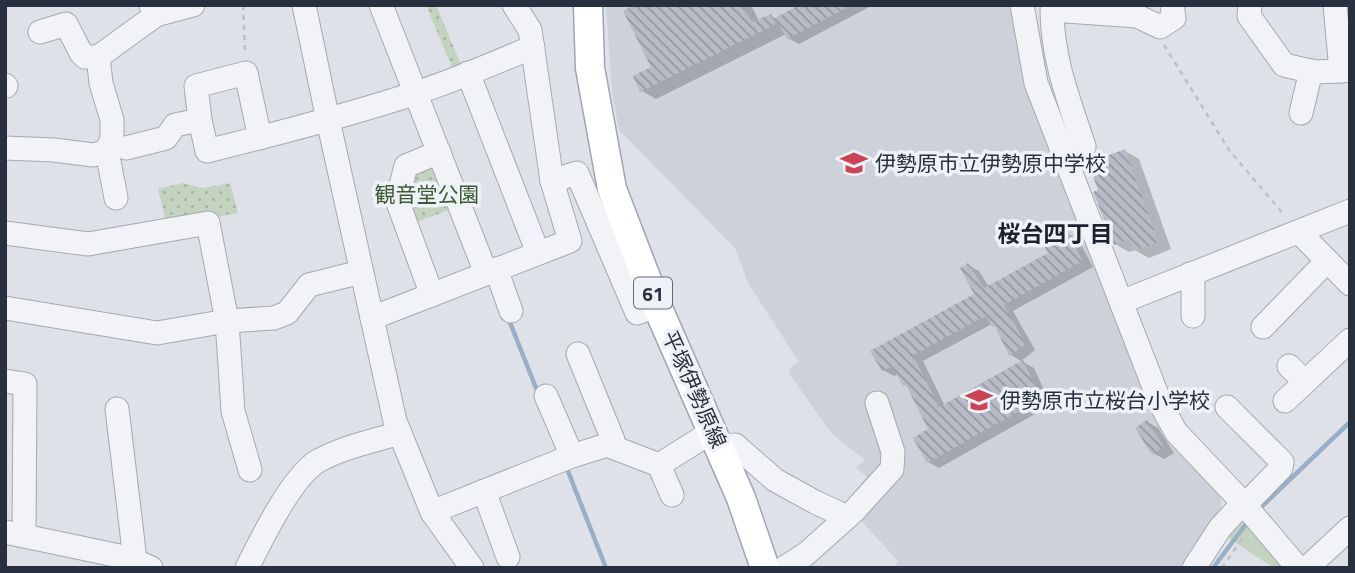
<svg xmlns="http://www.w3.org/2000/svg" width="1355" height="573" font-family="'Titillium Web','Noto Sans JP',sans-serif">
<defs>
<pattern id="park-dots" width="8" height="8" patternUnits="userSpaceOnUse" patternTransform="scale(1.75)"><rect width="8" height="8" fill="#c4d2c0"/><path d="M2 2h.1M6 6h.1" fill="none" stroke="#a8b5a6" stroke-width="1.8" stroke-linecap="round"/></pattern>
<pattern id="building-back-hatch" width="6" height="6" patternUnits="userSpaceOnUse" patternTransform="scale(1.75)"><rect width="6" height="6" fill="#b6bbc5"/><path d="M-1 5l2 2M0 0l6 6M5-1l2 2" fill="none" stroke="#9498a1"/></pattern>
</defs>
<rect width="100%" height="100%" fill="#dee2e8"/>
<polygon fill="#ccd1da" points="606,5 1016,5 1159,424 1220,491 1222,514 1186,568 894,568 898,561 845,503 867,477 856,467 865,460 832,434 790,375 789,369 799,362 748,283 735,248 619,130 612,92"/>
<polygon fill="#c4d2c0" points="1239,523 1252,525 1288,568 1274,568 1227,537"/>
<g fill="url(#park-dots)">
<polygon points="426,5 436,5 462,67 453,70"/>
<polygon points="433,160 457,207 411,224 402,202 410,169"/>
<polygon points="182,183 203,188 230,183 238,213 167,227 158,189"/>
</g>
<g fill="#0003">
<polygon points="639,5 751,5 759,21 771,16 777,19 802,5 873,5 799,44 788,38 786,34 656,99 642,91 653,68"/>
<polygon points="1125,151 1139,159 1171,249 1149,258 1135,250 1129,252 1115,244 1100,191"/>
<polygon points="1067,233 1078,239 1093,267 1013,311 1035,350 1021,361 1011,355 998,329 992,324 923,361 945,406 1023,362 1034,368 1051,405 939,468 928,462 930,429 909,387 904,385 899,374 894,376 883,370 976,294 968,265 979,271 989,287 1050,254"/>
<polygon points="1147,422 1158,428 1174,453 1164,459 1153,453"/>
</g>
<g fill="none" stroke-linecap="round" stroke-linejoin="round">
<g stroke="#99afc8" stroke-width="4.5">
<polyline points="509,320 538,393"/>
<polyline points="566,466 606,568"/>
<polyline points="1257,511 1350,422"/>
<polyline points="1213,568 1249,520"/>
</g>
</g>
<g fill="url(#building-back-hatch)">
<polygon points="635,5 742,5 752,22 771,14 776,24 640,92 633,76 651,67 623,11"/>
<polygon points="799,5 852,5 787,39 775,18"/>
<polygon points="1125,149 1158,242 1134,251 1129,239 1114,245 1093,192 1098,190 1088,163"/>
<polygon points="1067,231 1083,261 1004,305 1026,344 1009,356 995,326 992,327 986,316 913,355 939,407 1023,360 1041,399 927,463 913,438 928,429 906,385 903,386 892,366 882,371 870,351 974,294 960,268 968,263 984,288 1048,253 1043,244"/>
<polygon points="1147,420 1164,447 1152,455 1135,428"/>
</g>
<g fill="none" stroke-linecap="round" stroke-linejoin="round">
<defs>
<g id="minor">
<polyline points="151,5 156,15 193,5"/>
<polyline points="304,5 328,120 395,421 432,512 472,568"/>
<polyline points="381,5 486,273"/>
<polyline points="1022,5 1036,83 1161,405 1176,432 1243,503 1298,568"/>
<polyline points="1250,5 1249,16 1284,65 1314,72 1341,71"/>
<polyline points="1335,5 1341,71 1350,70"/>
<polyline points="40,32 66,24 81,53 85,57 98,57"/>
<polyline points="468,73 538,253"/>
<polyline points="5,85 6,86"/>
<polyline points="1301,113 1311,71"/>
<path d="M260 138 246 73 196 86 200 120 207 151C276 134 345 116 413 94 454 81 494 63 533 47"/>
<polyline points="5,148 54,150 93,155 107,151"/>
<polyline points="126,148 166,138 175,125 200,120"/>
<path d="M1067 162 1084 146C1069 101 1052 58 1052 10L1137 16 1160 27 1174 18 1172 5"/>
<polyline points="552,181 577,173 637,313 657,306"/>
<polyline points="116,198 107,151 112,138 112,120 101,83 98,57 156,15"/>
<polyline points="1299,232 1350,284"/>
<polyline points="5,233 88,244 208,223 227,321 233,411 250,470"/>
<polyline points="496,269 511,311"/>
<polyline points="1190,274 1193,282 1193,316"/>
<polyline points="432,295 397,200 406,166 439,152"/>
<polyline points="1121,302 1350,211"/>
<polyline points="5,308 157,333 227,321 274,318 287,313 309,285 361,272"/>
<polyline points="372,318 570,241 552,181 530,30 514,5"/>
<polyline points="1263,327 1327,261"/>
<polyline points="578,354 613,440 612,446"/>
<polyline points="1289,366 1305,382"/>
<polyline points="5,381 25,384 24,536"/>
<polyline points="546,396 572,456"/>
<polyline points="1285,401 1350,340"/>
<polyline points="1227,407 1282,462 1281,468 1245,505"/>
<polyline points="117,409 134,551 129,558"/>
<polyline points="721,447 735,445 775,480 815,502 847,517"/>
<polyline points="659,465 672,495"/>
<polyline points="484,491 508,557"/>
<polyline points="432,512 572,456 607,445 659,465 713,431"/>
<polyline points="5,532 129,558 151,568"/>
<path d="M247 568C261 540 292 476 318 461 343 447 373 441 400 433"/>
<polyline points="784,568 806,554 853,512 892,469 893,452 877,403"/>
<polyline points="1194,568 1220,528 1243,503"/>
<polyline points="1307,568 1350,528"/>
</g>
<polyline id="major" points="588,5 590,68 612,189 657,306 741,498 765,568"/>
</defs>
<use href="#minor" stroke="#a4a9b2" stroke-width="25"/>
<use href="#major" stroke="#9ea6b3" stroke-width="31"/>
<g stroke="#bdc0c6" stroke-width="2.5" stroke-dasharray="5 5" stroke-linecap="butt">
<polyline points="243,5 245,52"/>
<polyline points="1164,45 1229,150 1285,216"/>
<polyline points="1222,568 1244,536"/>
</g>
<use href="#minor" stroke="#f1f3f6" stroke-width="23"/>
<use href="#major" stroke="#fff" stroke-width="28"/>
</g>
<defs>
<symbol id="school-bare" viewBox="-9 -9 18 18"><path d="M0-5L7-2L0 1L-7-2ZM-4 1L0 2.5L4 1V4Q0 6-4 4Z" fill="#cd4356" stroke="#eef1f5" stroke-width="2.5" paint-order="stroke"/></symbol>
</defs>
<g fill-rule="evenodd">
<use href="#school-bare" x="835" y="144" width="38" height="38"/>
<use href="#school-bare" x="960" y="381" width="38" height="38"/>
</g>
<g text-anchor="middle" dominant-baseline="central" stroke-width="7" stroke-linejoin="round" paint-order="stroke">
<rect fill="#eef1f5" stroke="#636a76" stroke-width="2" x="634" y="277.5" width="38" height="31" rx="5"/>
<g font-size="19" font-weight="bold" fill="#28303f">
<text x="653" y="293">61</text>
</g>
<g font-size="21" fill="#28303f" stroke="#eef1f5" text-anchor="start">
<text x="875" y="163">伊勢原市立伊勢原中学校</text>
<text x="1000" y="400">伊勢原市立桜台小学校</text>
</g>
<g font-size="21" fill="#3b5a35" stroke="#eef1f5">
<text x="427" y="194">観音堂公園</text>
</g>
<g font-size="21" fill="#28303f" stroke="#eef1f5">
<text transform="translate(695 389) rotate(66)">平塚伊勢原線</text>
</g>
<g font-size="23" font-weight="bold" fill="#1a212f" stroke="#eef1f5">
<text x="1055" y="233">桜台四丁目</text>
</g>
</g>
<rect width="1355" height="573" fill="none" stroke="#28303f" stroke-width="14"/>
</svg>
